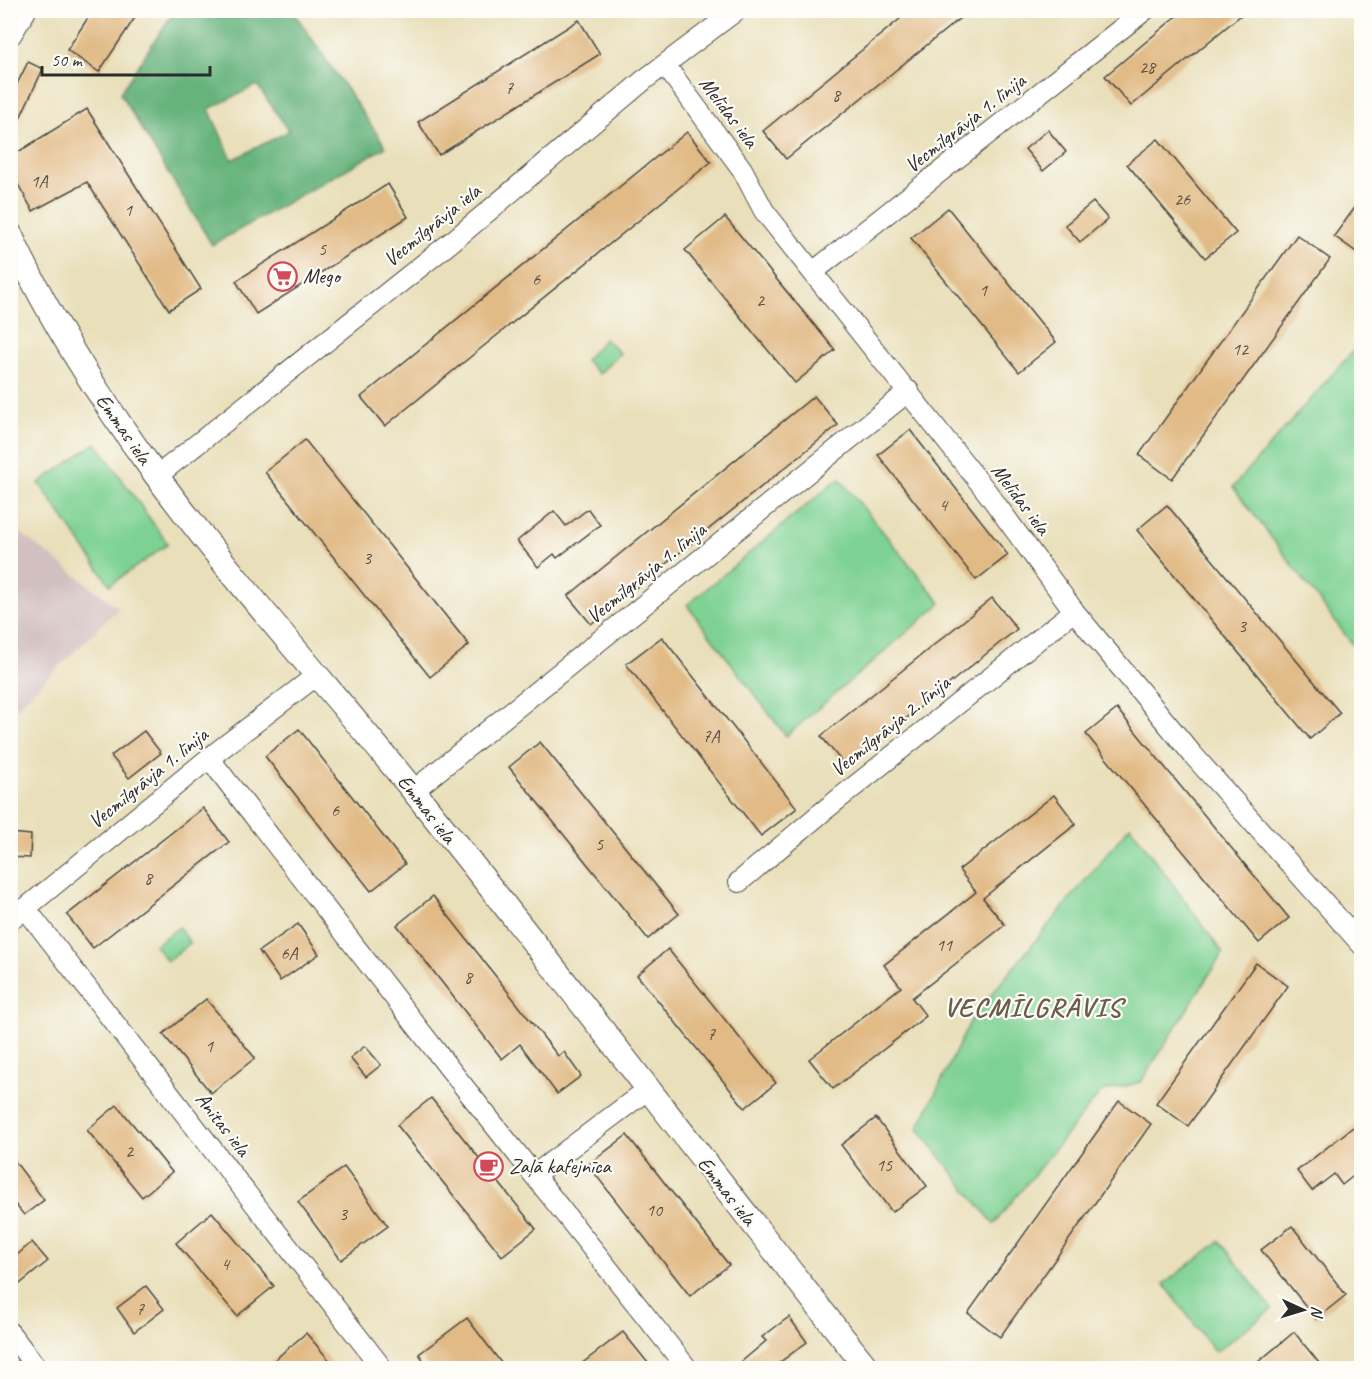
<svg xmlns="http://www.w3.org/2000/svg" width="1372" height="1379" font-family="Caveat,sans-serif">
<rect width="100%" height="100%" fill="#fdfcf7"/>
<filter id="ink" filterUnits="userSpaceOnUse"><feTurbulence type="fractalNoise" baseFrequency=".0167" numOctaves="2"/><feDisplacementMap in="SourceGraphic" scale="12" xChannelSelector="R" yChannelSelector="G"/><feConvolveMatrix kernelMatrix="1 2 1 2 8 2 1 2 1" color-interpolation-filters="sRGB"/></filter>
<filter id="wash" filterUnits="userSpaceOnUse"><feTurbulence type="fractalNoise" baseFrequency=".008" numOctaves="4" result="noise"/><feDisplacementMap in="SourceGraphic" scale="24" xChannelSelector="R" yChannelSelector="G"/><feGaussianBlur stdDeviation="1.35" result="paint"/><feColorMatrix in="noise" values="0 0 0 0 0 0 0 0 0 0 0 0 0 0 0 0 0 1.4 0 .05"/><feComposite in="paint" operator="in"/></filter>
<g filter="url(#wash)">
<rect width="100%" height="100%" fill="#e9dfba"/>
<polygon fill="#d2bfc0" points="10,525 119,608 11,713 10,713"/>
<g fill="#7dd193" stroke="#547e5f" stroke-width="1.5">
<polygon points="605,339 620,353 599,374 585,360"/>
<polygon points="1361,342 1361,651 1356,649 1233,487"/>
<polygon points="96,443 168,544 110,585 39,483"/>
<polygon points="839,478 941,603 786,736 687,605"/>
<polygon points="1130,826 1223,953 1141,1082 1101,1092 994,1224 918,1129 972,1018"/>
<polygon points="179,927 190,943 167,961 155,945"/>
<polygon points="1220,1241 1272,1309 1215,1352 1164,1284"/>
</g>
<path fill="#66b37d" stroke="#486f54" stroke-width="1.5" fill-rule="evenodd" d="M175 10 293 11 386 147 212 245 120 93ZM257 85 289 131 232 160 209 109Z"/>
<g id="blocks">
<g fill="#e1ba85">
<polygon points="93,10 140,10 99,72 67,50"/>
<polygon points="911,10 970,10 786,159 763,131"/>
<polygon points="1184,10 1247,10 1131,106 1105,76"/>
<polygon points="579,20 600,54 439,155 418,122"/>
<polygon points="28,62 43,69 10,139 10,98"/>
<polygon points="87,109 201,289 169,310 87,182 33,211 10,170 10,157"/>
<polygon points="1048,130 1066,152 1043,171 1025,149"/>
<polygon points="687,132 711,162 385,426 361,397"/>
<polygon points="1158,139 1236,233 1205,258 1127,164"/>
<polygon points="388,184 408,217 256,314 236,281"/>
<polygon points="1362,198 1362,256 1334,236"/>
<polygon points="1093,202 1108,219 1080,242 1065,225"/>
<polygon points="948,208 1056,342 1019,372 911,238"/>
<polygon points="725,217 835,350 795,383 685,250"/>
<polygon points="1297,235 1330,259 1172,479 1139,455"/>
<polygon points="814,396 838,425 591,624 568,596"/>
<polygon points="910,430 1008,555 976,580 878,455"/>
<polygon points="305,440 469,645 430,677 265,472"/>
<polygon points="1167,505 1340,713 1310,739 1137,530"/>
<polygon points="588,509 600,525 557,558 554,554 538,567 517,541 554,511 566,526"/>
<polygon points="992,598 1017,629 846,767 821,736"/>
<polygon points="662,637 797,808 761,836 626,664"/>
<polygon points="1117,709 1289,918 1259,943 1086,734"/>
<polygon points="299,729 405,864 371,891 265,756"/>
<polygon points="144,731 161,753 129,778 111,756"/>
<polygon points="540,742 679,914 648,939 509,767"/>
<polygon points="1054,795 1076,824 983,898 1005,925 912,998 926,1016 833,1089 809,1059 901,987 884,965 976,892 959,870"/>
<polygon points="203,808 229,842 93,948 67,915"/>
<polygon points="10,833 31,835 30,858 10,857"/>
<polygon points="433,896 558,1056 564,1052 581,1076 557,1094 520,1044 502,1059 397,925"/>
<polygon points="298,924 319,954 280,981 259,951"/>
<polygon points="668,949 776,1083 745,1108 637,975"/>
<polygon points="1256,963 1288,986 1188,1126 1156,1103"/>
<polygon points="206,999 255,1058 211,1093 163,1034"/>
<polygon points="365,1046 381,1065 366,1077 350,1058"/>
<polygon points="431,1098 536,1229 502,1256 397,1125"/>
<polygon points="1119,1101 1151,1124 1000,1337 968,1313"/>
<polygon points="117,1105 172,1172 142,1197 87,1130"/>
<polygon points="876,1118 927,1186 892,1212 841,1145"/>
<polygon points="1362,1120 1362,1169 1342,1185 1334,1174 1312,1191 1297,1171"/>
<polygon points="627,1135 729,1265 690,1296 588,1165"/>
<polygon points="10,1155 44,1200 24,1215 10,1198"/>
<polygon points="344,1167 388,1226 341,1260 298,1202"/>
<polygon points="212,1212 274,1286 237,1316 176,1243"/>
<polygon points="1292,1226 1346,1295 1316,1319 1261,1250"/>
<polygon points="32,1242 48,1261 10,1292 10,1261"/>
<polygon points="146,1286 164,1309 134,1332 117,1308"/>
<polygon points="789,1317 807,1342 772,1368 734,1368 766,1341 762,1337"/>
<polygon points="467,1318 505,1368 429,1368 419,1354"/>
<polygon points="623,1332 652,1368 576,1368"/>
<polygon points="1294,1332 1323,1368 1251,1368"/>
<polygon points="306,1333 336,1368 265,1368"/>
</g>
</g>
</g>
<g filter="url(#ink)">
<use href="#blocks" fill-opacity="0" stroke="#484640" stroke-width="1.5"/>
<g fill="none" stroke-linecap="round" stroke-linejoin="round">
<defs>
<g id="minor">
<polyline points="665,65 742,169 764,211 987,492 1074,611 1193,755 1362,945"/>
<polyline points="813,272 1145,10"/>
<polyline points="157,476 460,235 644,80 737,10"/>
<polyline points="209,758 449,1068 687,1368"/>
<polyline points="413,791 909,391"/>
<polyline points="739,882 821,813 1074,611"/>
<polyline points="26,909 382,1368"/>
<polyline points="10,921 209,758 317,675"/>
<polyline points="534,1175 647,1090"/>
<polyline points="10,1333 37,1368"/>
</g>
<g id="tertiary">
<polyline points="10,33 24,10"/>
<path d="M10 234C106 443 268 613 412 789 566 980 714 1176 867 1368"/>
</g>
</defs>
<use href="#minor" stroke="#484640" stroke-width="22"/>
<use href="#tertiary" stroke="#484640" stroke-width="26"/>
<use href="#minor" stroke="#fff" stroke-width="20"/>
<use href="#tertiary" stroke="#fff" stroke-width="24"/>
</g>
</g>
<defs>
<symbol id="supermarket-ring" viewBox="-11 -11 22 22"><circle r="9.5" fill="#fdfcf7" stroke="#d1495b" stroke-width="1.5"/><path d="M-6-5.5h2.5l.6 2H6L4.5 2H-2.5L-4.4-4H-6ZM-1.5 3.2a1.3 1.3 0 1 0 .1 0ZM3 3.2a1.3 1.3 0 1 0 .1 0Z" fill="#d1495b"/></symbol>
<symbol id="cafe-ring" viewBox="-11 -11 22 22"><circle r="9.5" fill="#fdfcf7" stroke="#d1495b" stroke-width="1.5"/><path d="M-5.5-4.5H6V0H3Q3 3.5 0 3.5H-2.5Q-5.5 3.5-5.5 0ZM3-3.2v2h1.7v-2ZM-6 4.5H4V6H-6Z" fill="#d1495b"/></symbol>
</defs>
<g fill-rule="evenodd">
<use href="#supermarket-ring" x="266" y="260" width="33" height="33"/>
<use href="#cafe-ring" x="472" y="1150" width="33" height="33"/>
</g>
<g text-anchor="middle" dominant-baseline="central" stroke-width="4.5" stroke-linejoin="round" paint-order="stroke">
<g font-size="18" fill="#584f42">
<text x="1147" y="67">28</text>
<text x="509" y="88">7</text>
<text x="836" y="95">8</text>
<text x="39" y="181">1A</text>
<text x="1182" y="199">26</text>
<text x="128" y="210">1</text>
<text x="322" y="249">5</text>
<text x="536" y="279">6</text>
<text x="983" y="290">1</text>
<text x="760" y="300">2</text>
<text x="1240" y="349">12</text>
<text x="943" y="505">4</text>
<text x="367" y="558">3</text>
<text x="1242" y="626">3</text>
<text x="711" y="736">7A</text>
<text x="335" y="810">6</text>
<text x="599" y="844">5</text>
<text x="148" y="878">8</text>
<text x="944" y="945">11</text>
<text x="289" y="953">6A</text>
<text x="468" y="977">8</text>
<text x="711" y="1034">7</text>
<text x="209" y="1046">1</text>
<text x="129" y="1151">2</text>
<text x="884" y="1165">15</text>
<text x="654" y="1210">10</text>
<text x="343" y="1214">3</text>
<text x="225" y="1264">4</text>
<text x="140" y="1309">7</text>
</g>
<g font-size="21" fill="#2b2b2b" stroke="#fdfcf7">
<text transform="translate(729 112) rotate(53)">Melīdas iela</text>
<text transform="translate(965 123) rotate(-38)">Vecmīlgrāvja 1. līnija</text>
<text transform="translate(432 225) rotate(-39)">Vecmīlgrāvja iela</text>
<text transform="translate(124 429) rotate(55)">Emmas iela</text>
<text transform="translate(1021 499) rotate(53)">Melīdas iela</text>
<text transform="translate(646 573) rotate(-39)">Vecmīlgrāvja 1. līnija</text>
<text transform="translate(890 726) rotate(-39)">Vecmīlgrāvja 2. līnija</text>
<text transform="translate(148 778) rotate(-39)">Vecmīlgrāvja 1. līnija</text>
<text transform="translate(427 809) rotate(52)">Emmas iela</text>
<text transform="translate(223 1124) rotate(52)">Anitas iela</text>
<text transform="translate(727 1191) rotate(52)">Emmas iela</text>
</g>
<g font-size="21" fill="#2b2b2b" stroke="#fdfcf7" text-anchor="start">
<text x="303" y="276">Mego</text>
<text x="509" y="1166">Zaļā kafejnīca</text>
</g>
<g font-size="27" font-weight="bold" letter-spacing="1.5" fill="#6b5d4a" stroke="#fdfcf7">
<text x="1033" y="1007">VECMĪLGRĀVIS</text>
</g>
</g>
<rect width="1372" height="1379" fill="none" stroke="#fdfcf7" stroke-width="36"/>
<g transform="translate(1303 1310) rotate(94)" stroke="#fdfcf7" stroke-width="4.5" paint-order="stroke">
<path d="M0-4.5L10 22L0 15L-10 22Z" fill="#2b2b2b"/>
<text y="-9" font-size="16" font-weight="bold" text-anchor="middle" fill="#2b2b2b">N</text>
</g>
<path d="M42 66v9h168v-9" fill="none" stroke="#2b2b2b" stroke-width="3"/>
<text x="51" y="66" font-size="18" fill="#2b2b2b" stroke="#fdfcf7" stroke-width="4.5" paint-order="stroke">50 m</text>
</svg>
